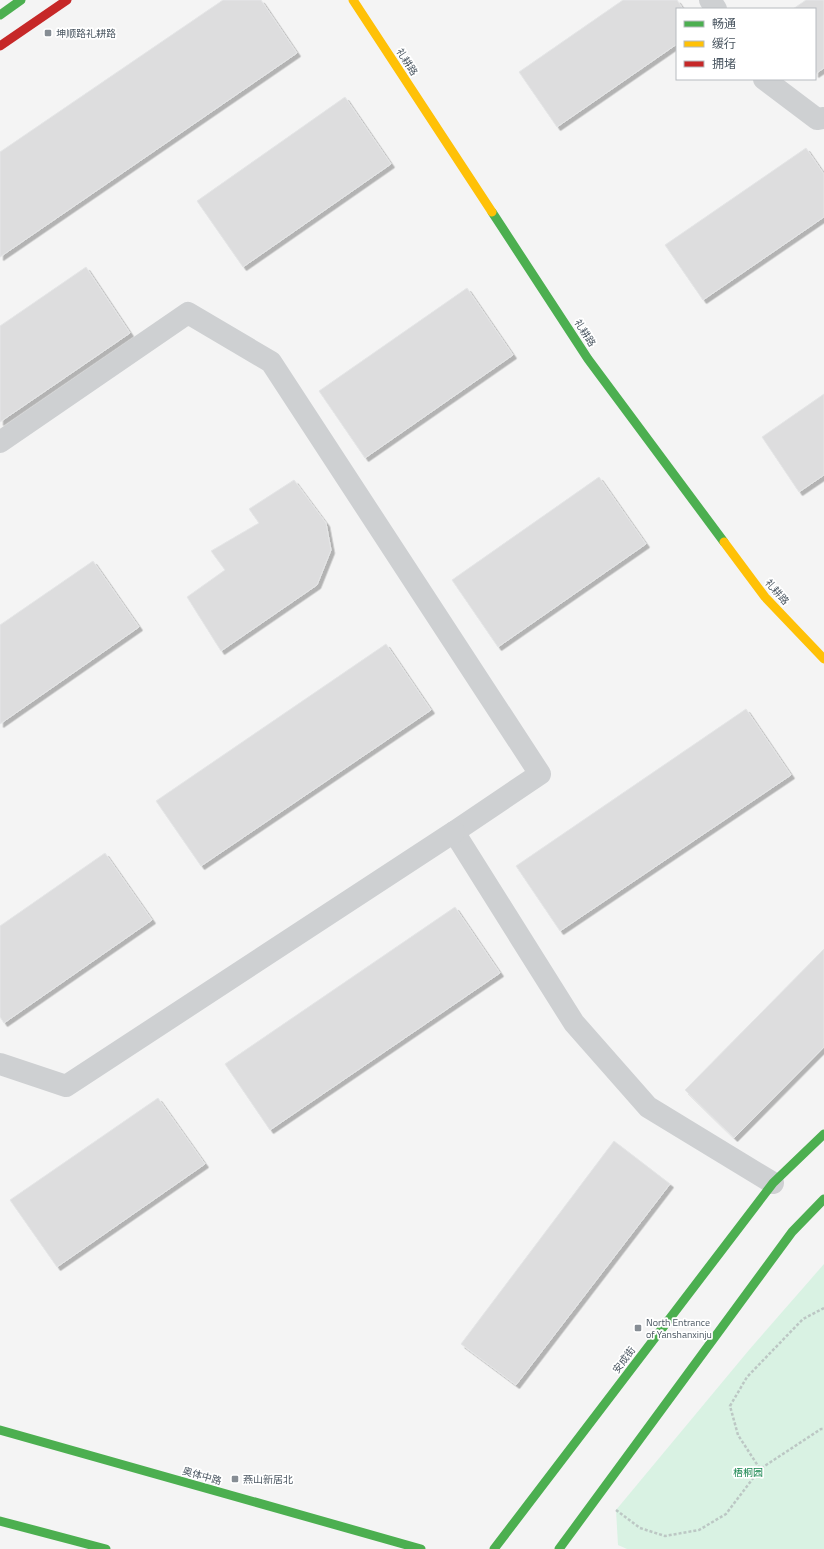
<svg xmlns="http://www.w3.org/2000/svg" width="824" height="1549" font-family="'Titillium Web','Noto Sans SC',sans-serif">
<defs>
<filter id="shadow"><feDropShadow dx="3.5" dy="3.5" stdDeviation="0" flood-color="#0004"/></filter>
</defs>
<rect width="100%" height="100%" fill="#f4f4f4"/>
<polygon fill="#d9f2e3" points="824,1264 824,1549 627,1549 618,1545 616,1510 749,1350"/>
<g fill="#ddddde" stroke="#e5e6e7" filter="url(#shadow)">
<polygon points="223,0 261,0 297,53 0,257 0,152"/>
<polygon points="623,0 677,0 683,9 677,9 677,44 557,127 519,72"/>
<polygon points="806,0 824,0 824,68 815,74 815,9 793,9"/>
<polygon points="345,97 391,164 243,267 197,201"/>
<polygon points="806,148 824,174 824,217 703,300 665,245"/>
<polygon points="86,267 130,333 0,422 0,326"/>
<polygon points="467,288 513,355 365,458 319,391"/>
<polygon points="824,394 824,475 799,492 762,437"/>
<polygon points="599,477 646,544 498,647 452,580"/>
<polygon points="294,480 326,523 331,550 317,585 221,651 187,597 225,570 211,551 259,523 249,509"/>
<polygon points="93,561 139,627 0,724 0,625"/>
<polygon points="386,644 431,710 201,866 156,801"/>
<polygon points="746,709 791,775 560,931 516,866"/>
<polygon points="105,853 152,920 4,1023 0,1017 0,926"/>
<polygon points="455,907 500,973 270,1130 225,1064"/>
<polygon points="824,949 824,1047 734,1138 685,1090"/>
<polygon points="158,1098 205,1164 57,1267 10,1200"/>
<polygon points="614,1141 670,1184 516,1385 461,1344"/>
</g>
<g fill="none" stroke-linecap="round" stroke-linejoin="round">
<g stroke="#bcc7c4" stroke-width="2.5" stroke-dasharray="3 2" stroke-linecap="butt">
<polyline points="824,1308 803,1319 747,1377 730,1406 738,1435 760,1469 821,1429 824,1429"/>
<polyline points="616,1510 640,1528 665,1536 699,1530 726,1514 760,1469"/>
</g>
<g stroke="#ced0d2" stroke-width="22">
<polyline points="710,0 716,9"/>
<polyline points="764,79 817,119 824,118"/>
<polyline points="0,442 188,313 271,362 540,774 454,832 574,1023 648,1107 773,1183"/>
<polyline points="0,1064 66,1086 454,832"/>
</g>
<g stroke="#4caf50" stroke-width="9">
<polyline points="0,15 21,0"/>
<polyline points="492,212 588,359 724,542"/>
<polyline points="0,1430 421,1549"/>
<polyline points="0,1521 106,1549"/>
<polyline points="494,1549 773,1183 824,1134"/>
<polyline points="559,1549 792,1232 824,1199"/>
</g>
<g stroke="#ffc107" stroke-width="9">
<polyline points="353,0 492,212"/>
<polyline points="724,542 765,597 824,659"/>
</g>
<polyline stroke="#c62828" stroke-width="9" points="0,46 67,0"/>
</g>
<g fill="#868d94" stroke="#fff" stroke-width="1.5">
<rect x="44" y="29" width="8" height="8" rx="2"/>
<rect x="634" y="1324" width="8" height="8" rx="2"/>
<rect x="231" y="1475" width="8" height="8" rx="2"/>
</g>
<g text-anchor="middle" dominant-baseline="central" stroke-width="3.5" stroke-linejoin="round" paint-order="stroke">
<g font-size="10" fill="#4a5661" stroke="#fff" text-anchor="start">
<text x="56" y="33">坤顺路礼耕路</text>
<text x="646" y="1322">North Entrance<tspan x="646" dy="12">of Yanshanxinju</tspan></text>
<text x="243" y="1479">燕山新居北</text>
</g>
<g font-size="10" fill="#4a5661" stroke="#fff">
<text transform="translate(407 62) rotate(57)">礼耕路</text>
<text transform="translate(585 333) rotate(57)">礼耕路</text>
<text transform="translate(777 592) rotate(49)">礼耕路</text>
<text transform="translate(624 1360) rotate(-53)">安成街</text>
<text transform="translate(202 1476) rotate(16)">奥体中路</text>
</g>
<g font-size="10" fill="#17864f" stroke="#fff">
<text x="748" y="1472">梧桐园</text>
</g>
</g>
<rect x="676" y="8" width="140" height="72" fill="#ffffff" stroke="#b7bbc0"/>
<rect x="684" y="21" width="20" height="6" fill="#4caf50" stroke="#b7bbc0"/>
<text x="712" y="28" font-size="12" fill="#4a5661">畅通</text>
<rect x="684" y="41" width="20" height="6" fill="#ffc107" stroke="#b7bbc0"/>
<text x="712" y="48" font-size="12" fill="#4a5661">缓行</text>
<rect x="684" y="61" width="20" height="6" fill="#c62828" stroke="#b7bbc0"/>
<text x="712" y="68" font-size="12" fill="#4a5661">拥堵</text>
</svg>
